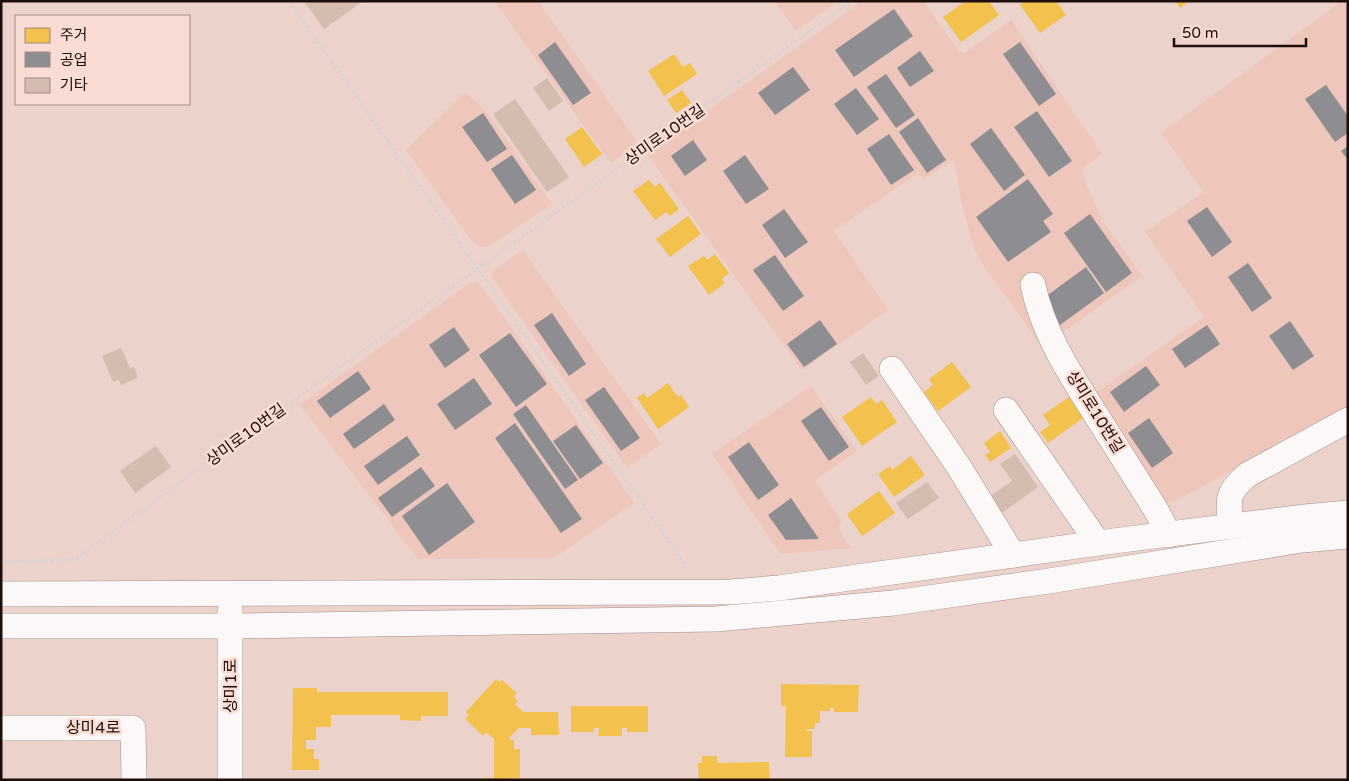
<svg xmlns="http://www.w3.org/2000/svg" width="1349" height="781" font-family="'Varela Round','Noto Sans KR',sans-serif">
<rect width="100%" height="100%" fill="#ebd2cb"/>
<g fill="#efc6bb">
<polygon points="494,1 538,1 636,140 635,146 611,163"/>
<polygon points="774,1 838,1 796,31"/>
<polygon points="862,1 923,1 959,51 964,53 1011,20 1102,154 1082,169 1084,180 1102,219 1142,276 1042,347 983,265 972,243 961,200 954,159 923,180 918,173 834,231 888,310 802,370 647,154"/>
<polygon points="1342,1 1348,1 1348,407 1183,497 1170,503 1164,503 1091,396 1204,317 1145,232 1204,192 1161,133"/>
<polygon points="465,92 487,112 552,204 488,247 478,246 471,240 406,150"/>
<polygon points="521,251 525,253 661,444 627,468 492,278 492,272"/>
<polygon points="471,282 478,283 492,300 634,503 554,558 418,559 300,405"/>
<polygon points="811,386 857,451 815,480 841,521 839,527 843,537 851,548 781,554 712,454"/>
</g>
<g fill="#f2c14e">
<polygon points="966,1 989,1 999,15 961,42 943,17"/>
<polygon points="1026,1 1056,1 1066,15 1040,33 1020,5"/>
<polygon points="1176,1 1189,1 1180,8"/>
<polygon points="674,54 683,67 690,63 697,74 664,96 648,71"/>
<polygon points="682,90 691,103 676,113 667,100"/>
<polygon points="582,127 602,154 584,167 565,139"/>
<polygon points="649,180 655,187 660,183 679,209 670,216 666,212 655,220 633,191"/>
<polygon points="688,216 701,234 670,257 656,239"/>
<polygon points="715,254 729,273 722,279 725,283 709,295 688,266 704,256 707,260"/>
<polygon points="952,362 971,387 938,411 924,392 933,385 929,379"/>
<polygon points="668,383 678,397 681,395 689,407 658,429 637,398 644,393 647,398"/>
<polygon points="871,397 876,404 882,400 897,422 862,446 842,417"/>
<polygon points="1069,397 1083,418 1048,443 1040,432 1050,425 1043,415"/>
<polygon points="1000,431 1011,448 990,462 985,455 990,452 984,443"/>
<polygon points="911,456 925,475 894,497 878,474 890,466 892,470"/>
<polygon points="879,491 895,513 862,536 847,514"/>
<polygon points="496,679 500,682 502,680 517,693 514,697 518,701 515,704 523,712 558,712 559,735 531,735 531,728 519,728 510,737 510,740 514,740 514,749 520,749 520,778 510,778 510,780 484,780 484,778 494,778 494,739 486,732 483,736 465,719 469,715 466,712"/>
<polygon points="781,684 859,685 858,712 834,712 834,708 830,708 830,711 820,711 820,723 815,723 814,729 807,729 807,731 812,731 812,757 785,757 786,706 781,706"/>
<polygon points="293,688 317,688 317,692 448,692 448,716 421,716 421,721 400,720 400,715 331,715 331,727 316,727 316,740 306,740 306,749 314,749 314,759 319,759 319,770 292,770"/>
<polygon points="571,706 648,706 648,732 627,732 627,728 622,728 622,736 598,736 599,728 594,728 594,732 571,732"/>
<polygon points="702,756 717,756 717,763 769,762 770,780 699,780 698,763 702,763"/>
</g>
<g fill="#8d8d92">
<polygon points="894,9 913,36 854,77 835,50"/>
<polygon points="555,42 591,93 573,105 538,55"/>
<polygon points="1020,42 1056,94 1039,106 1003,54"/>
<polygon points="920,51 934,71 910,87 897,68"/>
<polygon points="793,67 810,90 775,115 758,93"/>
<polygon points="886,74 915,115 896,128 867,87"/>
<polygon points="1326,85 1348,116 1348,133 1335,142 1305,99"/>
<polygon points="856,88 879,119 857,135 834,104"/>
<polygon points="1037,111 1072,161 1049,177 1014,127"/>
<polygon points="483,113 507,149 487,162 462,127"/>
<polygon points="918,118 946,160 927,173 899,132"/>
<polygon points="991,128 1025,175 1004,191 970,144"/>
<polygon points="889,134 914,170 891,185 867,149"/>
<polygon points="693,140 707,160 685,176 671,156"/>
<polygon points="1348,146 1348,160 1341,151"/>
<polygon points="512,155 536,190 515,204 491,169"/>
<polygon points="745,155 769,189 746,204 723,171"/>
<polygon points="1028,179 1053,214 1043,221 1051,232 1008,262 976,217"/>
<polygon points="1207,207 1232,242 1212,257 1187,221"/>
<polygon points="784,209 808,242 785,258 762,225"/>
<polygon points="1090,214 1132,273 1106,292 1064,233"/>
<polygon points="775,255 804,296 783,311 753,270"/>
<polygon points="1248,263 1272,298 1252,312 1228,277"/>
<polygon points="1086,267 1104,293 1060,325 1041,300"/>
<polygon points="552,313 586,364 569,376 534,325"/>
<polygon points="820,320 837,344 804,367 787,344"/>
<polygon points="1290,321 1314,356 1293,370 1269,336"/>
<polygon points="1207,325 1220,344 1185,368 1172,349"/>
<polygon points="454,327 470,350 445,368 429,345"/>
<polygon points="510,333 547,384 516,407 479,355"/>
<polygon points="1146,366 1160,385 1124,412 1110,392"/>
<polygon points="358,371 371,389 330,418 317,401"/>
<polygon points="474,378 492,404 455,430 437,404"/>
<polygon points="604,387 640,438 621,451 585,400"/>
<polygon points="384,404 395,420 354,449 343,434"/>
<polygon points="526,405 578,480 565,489 513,414"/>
<polygon points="821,407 849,447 829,461 801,421"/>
<polygon points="1149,418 1173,453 1152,468 1128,433"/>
<polygon points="515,423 582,519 561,533 495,438"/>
<polygon points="576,425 603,463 580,479 553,441"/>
<polygon points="407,436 420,455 378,485 364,466"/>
<polygon points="749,442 779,485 758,500 728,457"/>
<polygon points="421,467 435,486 392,517 378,498"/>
<polygon points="447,483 475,522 429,555 402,516"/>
<polygon points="791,498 819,539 786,540 768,515"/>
</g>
<g fill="#d4bcb0">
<polygon points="304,1 363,1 324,29"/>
<polygon points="547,78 563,101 549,111 533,88"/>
<polygon points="515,99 569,177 547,192 493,114"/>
<polygon points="121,348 130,368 134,367 138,378 121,385 119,380 113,382 102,356"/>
<polygon points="863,353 879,376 866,385 850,362"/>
<polygon points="156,446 171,467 135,493 120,471"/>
<polygon points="1015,454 1038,487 1000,514 988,498 1012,481 1000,464"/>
<polygon points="927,482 939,498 908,519 896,503"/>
</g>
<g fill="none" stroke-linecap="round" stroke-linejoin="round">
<defs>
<g id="minor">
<path d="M1033 285C1043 333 1070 374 1096 415 1116 447 1136 478 1156 510L1169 535"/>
<polyline points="892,369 959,467 1013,555"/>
<polyline points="1006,410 1098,543"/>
<path d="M1231 526C1228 500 1226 493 1247 475L1348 420"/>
<polyline points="1,594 731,592 779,588 1098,543 1305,517 1348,513"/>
<polyline points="230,610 230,780"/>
<polyline points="1,626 231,626 716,619 893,603 1049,581 1302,540 1348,536"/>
<polyline points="1,728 133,728 134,780"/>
</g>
</defs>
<use href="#minor" stroke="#a28f8b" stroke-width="26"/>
<g stroke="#d9d2d0" stroke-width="3" stroke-dasharray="2.5 2.5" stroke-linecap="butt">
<polyline points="289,1 676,551 687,571"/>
<polyline points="1,562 67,560 76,559 81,555 291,402 852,1"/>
</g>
<use href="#minor" stroke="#fcf8f7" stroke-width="25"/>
</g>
<g text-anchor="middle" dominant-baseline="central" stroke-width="5" stroke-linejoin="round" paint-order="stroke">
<g font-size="16" fill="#1e0e0a" stroke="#f9dcd4">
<text transform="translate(665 135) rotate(-35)">상미로10번길</text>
<text transform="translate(1095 412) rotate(58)">상미로10번길</text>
<text transform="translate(246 435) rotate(-36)">상미로10번길</text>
<text transform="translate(231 686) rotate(-90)">상미1로</text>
<text x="93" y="728">상미4로</text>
</g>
</g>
<rect width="1349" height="781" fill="none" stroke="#1e0e0a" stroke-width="5"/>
<rect x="15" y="15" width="175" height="90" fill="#f9dcd4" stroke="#a18a83"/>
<rect x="25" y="28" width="25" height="15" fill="#f2c14e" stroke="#a18a83"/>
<text x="60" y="40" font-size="15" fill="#1e0e0a">주거</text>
<rect x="25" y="52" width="25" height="15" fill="#8d8d92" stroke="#a18a83"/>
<text x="60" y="65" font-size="15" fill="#1e0e0a">공업</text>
<rect x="25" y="78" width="25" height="15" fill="#d4bcb0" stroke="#a18a83"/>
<text x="60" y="90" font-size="15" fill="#1e0e0a">기타</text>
<path d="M1174 38v8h132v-8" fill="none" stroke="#1e0e0a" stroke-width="2.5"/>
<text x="1182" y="38" font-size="15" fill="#1e0e0a" stroke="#f9dcd4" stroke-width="4" paint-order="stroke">50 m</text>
</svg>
